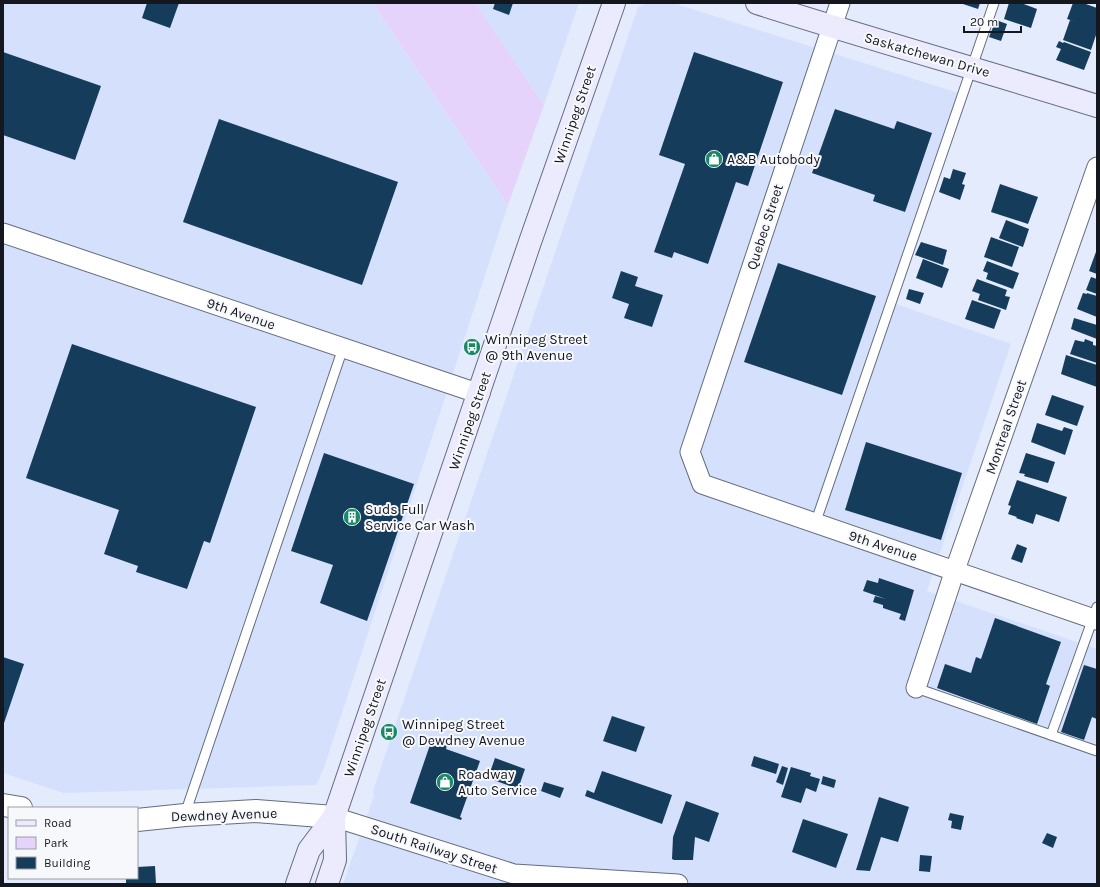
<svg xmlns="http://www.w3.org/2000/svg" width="1100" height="887" font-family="Karla,sans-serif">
<rect width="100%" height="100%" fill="#e4ebfc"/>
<g fill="#d5e1fc">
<polygon points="3,3 373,3 508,205 324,768 316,785 63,793 3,773"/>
<polygon points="475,3 579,3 544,105"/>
<polygon points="648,3 673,3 965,95 893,303 1011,344 927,591 1097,649 1097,884 343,884 374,796 373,791 638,7"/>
</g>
<polygon fill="#e6d3fb" points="373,3 475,3 544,105 508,205"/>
<g fill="#163c5c">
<polygon points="147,3 179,3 170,28 142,18"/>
<polygon points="495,3 513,3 509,15 493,9"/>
<polygon points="960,3 980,3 978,9"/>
<polygon points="1009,3 1021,3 1037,9 1031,28 1004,19"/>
<polygon points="1073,3 1083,3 1097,8 1097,32 1091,50 1063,40 1070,20 1077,22 1067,19"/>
<polygon points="996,20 1007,24 1001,41 989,37"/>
<polygon points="1059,41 1063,43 1064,42 1091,52 1084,70 1056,60 1061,49 1056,47"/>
<polygon points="3,52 101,86 75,160 3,135"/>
<polygon points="694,52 783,82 748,186 736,182 708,264 674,252 672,258 654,252 685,164 659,155"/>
<polygon points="835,109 894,129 897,121 932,133 905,212 873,201 875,195 812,173"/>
<polygon points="219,119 398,182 362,285 183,222"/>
<polygon points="953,169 966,173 962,184 965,185 960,200 939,192 944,177 950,179"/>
<polygon points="1000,184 1038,197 1028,224 991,212"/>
<polygon points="1006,220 1029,229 1023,247 999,238"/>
<polygon points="991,237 1019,247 1012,267 984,257"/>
<polygon points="921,242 947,250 943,265 915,255"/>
<polygon points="1097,249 1097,274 1089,271"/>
<polygon points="923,259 949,269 942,288 916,278"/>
<polygon points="987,261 1019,273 1013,289 986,279 988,273 983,271"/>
<polygon points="778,263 876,296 842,395 744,362"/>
<polygon points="621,271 638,277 635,286 663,295 652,327 624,318 629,304 612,298"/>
<polygon points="1091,277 1097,279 1097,294 1086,290"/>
<polygon points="977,279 1007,290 1005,296 1010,297 1006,310 978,300 980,294 972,291"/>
<polygon points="909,289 924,293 920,304 906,299"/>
<polygon points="1083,293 1087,294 1087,293 1097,296 1097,317 1077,309"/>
<polygon points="972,300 1001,310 994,329 965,319"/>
<polygon points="1074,318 1097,325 1097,339 1071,329"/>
<polygon points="1085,339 1093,342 1093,345 1097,346 1097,363 1070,354 1075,340 1084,342"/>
<polygon points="72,344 256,407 210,543 204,541 187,589 136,572 138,566 104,554 119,510 26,478"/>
<polygon points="1066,355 1097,365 1097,387 1061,374"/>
<polygon points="1052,395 1084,406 1077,426 1045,415"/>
<polygon points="1037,423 1062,431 1064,427 1073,430 1065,455 1031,442"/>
<polygon points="866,442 962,473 941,540 845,510"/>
<polygon points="324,453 414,484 367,621 320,603 333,565 291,551"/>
<polygon points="1026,453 1055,462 1048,483 1024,476 1025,474 1019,473"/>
<polygon points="1017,480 1067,497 1059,522 1036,514 1033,524 1016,518 1017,517 1008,514 1011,506 1008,505"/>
<polygon points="1017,544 1027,548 1022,563 1011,559"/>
<polygon points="879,578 914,590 905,621 899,619 901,614 883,608 883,605 873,602 875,596 886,599 863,591 867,580 878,583"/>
<polygon points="995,618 1061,642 1046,684 1050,686 1037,724 937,688 945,664 971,673 976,657 981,659"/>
<polygon points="3,657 24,664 3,726"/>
<polygon points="1084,665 1097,669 1097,719 1092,717 1084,740 1061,732"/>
<polygon points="612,716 645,727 636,752 603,741"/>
<polygon points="431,742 432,743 432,744 438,747 439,743 447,745 446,749 480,761 460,817 462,818 461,820 410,803"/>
<polygon points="754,756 779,764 776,774 751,766"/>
<polygon points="495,758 525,769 518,789 488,778"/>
<polygon points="782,766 788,768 783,785 776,782"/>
<polygon points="791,767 811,773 810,776 820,779 816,792 806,788 801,803 781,797"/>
<polygon points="602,771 672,795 662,824 585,796 587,790 594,793"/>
<polygon points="823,776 836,780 834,788 821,784"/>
<polygon points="544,782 564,788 560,798 541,791"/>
<polygon points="879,797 909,807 898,842 881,837 870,871 856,870"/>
<polygon points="686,801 719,813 709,842 695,837 693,860 674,860 672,859 673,837"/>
<polygon points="950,813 964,816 961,830 951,828 952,821 948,820"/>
<polygon points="803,819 848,834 836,868 792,852"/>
<polygon points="1047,833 1057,837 1053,848 1042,843"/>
<polygon points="920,855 932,856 930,872 919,871"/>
<polygon points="155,866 156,884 126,884 126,878 137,878 137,867"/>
</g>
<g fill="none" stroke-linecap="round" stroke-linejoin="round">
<defs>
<g id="service">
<polyline points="815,524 994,3"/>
<polyline points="916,688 1097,751"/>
<polyline points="1051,735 1097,607"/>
<polyline points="185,814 343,348"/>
</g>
<g id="minor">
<polyline points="840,3 690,452 702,484 1097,620"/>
<polyline points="3,233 480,394"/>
<polyline points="916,688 955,570 1097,167"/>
<polyline points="334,817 514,874 678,884"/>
</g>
<g id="tertiary">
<polyline points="3,805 21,808"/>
<polyline points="137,820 185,815 256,811 334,817"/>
</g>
<g id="secondary">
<path d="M757 3C870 39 984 71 1097 106"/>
<polyline points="297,884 309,850 334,817 530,242 614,3"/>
<polyline points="327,884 335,860 334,817"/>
</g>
</defs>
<use href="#service" stroke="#646c7e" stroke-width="11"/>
<use href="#minor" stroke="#646c7e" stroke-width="21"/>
<use href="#tertiary" stroke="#646c7e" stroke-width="24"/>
<use href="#secondary" stroke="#646c7e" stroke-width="24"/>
<use href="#service" stroke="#fff" stroke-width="9"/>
<use href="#minor" stroke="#fff" stroke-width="19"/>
<use href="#tertiary" stroke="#fff" stroke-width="22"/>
<use href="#secondary" stroke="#ecebfe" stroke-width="22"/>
</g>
<defs>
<symbol id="shop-disc" viewBox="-11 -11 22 22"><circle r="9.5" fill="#188866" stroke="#f6f8fc"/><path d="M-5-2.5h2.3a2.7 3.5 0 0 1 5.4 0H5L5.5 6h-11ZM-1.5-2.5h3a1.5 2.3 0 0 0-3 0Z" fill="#fff"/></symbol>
<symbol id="bus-disc" viewBox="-11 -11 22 22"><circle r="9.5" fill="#188866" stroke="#f6f8fc"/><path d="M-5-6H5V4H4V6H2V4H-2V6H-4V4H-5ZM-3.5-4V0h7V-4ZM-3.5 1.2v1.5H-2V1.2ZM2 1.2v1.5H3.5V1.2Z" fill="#fff"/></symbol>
<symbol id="building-disc" viewBox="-11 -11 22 22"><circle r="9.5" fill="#188866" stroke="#f6f8fc"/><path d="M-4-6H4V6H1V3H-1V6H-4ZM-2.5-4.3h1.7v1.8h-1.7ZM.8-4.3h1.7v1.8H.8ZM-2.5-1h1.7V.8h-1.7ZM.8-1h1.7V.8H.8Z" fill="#fff"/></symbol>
</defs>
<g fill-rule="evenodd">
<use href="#shop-disc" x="704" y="149" width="20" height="20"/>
<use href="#bus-disc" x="462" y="337" width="20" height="20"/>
<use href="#building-disc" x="342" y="507" width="20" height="20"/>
<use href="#bus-disc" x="379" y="722" width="20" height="20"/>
<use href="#shop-disc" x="435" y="772" width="20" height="20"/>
</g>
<g text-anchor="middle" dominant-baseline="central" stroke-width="4" stroke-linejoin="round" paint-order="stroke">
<g font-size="14" fill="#14171e" stroke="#f6f8fc">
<text transform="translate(927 55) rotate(16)">Saskatchewan Drive</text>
<text transform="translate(575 115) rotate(-71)">Winnipeg Street</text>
<text transform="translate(765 227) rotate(-72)">Quebec Street</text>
<text transform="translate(241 314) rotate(19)">9th Avenue</text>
<text transform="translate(470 421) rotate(-71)">Winnipeg Street</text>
<text transform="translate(1006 427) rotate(-71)">Montreal Street</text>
<text transform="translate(883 546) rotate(18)">9th Avenue</text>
<text transform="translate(365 728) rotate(-71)">Winnipeg Street</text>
<text transform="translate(224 815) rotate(-2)">Dewdney Avenue</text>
<text transform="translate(434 849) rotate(18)">South Railway Street</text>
</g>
<g font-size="14" fill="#14171e" stroke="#f6f8fc" text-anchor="start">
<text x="727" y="159">A&amp;B Autobody</text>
<text x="485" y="339">Winnipeg Street<tspan x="485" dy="16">@ 9th Avenue</tspan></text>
<text x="365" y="509">Suds Full<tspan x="365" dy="16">Service Car Wash</tspan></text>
<text x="402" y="724">Winnipeg Street<tspan x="402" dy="16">@ Dewdney Avenue</tspan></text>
<text x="458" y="774">Roadway<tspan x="458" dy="16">Auto Service</tspan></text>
</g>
</g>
<rect width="1100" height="887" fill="none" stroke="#14171e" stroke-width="8"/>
<rect x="8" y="807" width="130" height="72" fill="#f6f8fc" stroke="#9c9ea3"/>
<rect x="16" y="820" width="20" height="6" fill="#ecebfe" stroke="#9c9ea3"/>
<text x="44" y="827" font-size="12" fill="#14171e">Road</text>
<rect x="16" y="837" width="20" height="12" fill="#e6d3fb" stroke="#9c9ea3"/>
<text x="44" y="847" font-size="12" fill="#14171e">Park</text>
<rect x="16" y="857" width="20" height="12" fill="#163c5c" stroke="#9c9ea3"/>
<text x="44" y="867" font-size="12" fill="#14171e">Building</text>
<path d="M964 26v6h57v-6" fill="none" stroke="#14171e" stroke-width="2"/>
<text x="970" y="26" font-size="12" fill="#14171e" stroke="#f6f8fc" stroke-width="3" paint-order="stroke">20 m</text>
</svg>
